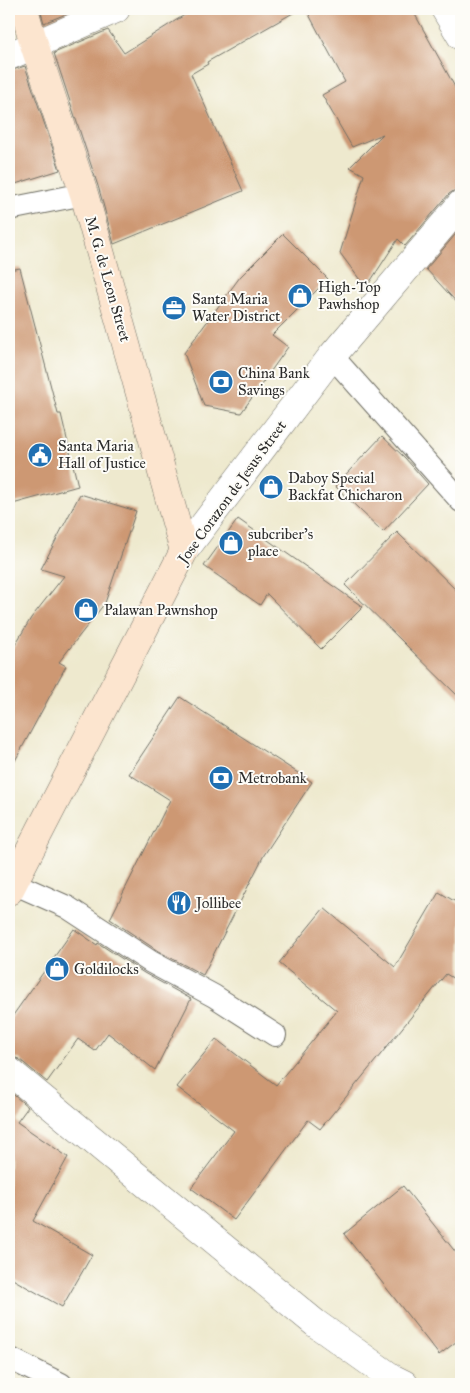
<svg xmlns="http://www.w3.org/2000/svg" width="470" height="1393" font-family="'IM FELL Great Primer',serif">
<rect width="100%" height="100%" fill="#fdfcf7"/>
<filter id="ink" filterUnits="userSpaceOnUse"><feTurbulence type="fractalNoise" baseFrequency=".02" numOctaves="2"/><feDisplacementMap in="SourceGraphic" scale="10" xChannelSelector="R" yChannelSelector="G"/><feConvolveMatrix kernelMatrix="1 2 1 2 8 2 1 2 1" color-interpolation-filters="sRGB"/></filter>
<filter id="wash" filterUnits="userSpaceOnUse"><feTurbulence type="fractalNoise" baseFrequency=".0096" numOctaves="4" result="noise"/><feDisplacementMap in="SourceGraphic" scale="20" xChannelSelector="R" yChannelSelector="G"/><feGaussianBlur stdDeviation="1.12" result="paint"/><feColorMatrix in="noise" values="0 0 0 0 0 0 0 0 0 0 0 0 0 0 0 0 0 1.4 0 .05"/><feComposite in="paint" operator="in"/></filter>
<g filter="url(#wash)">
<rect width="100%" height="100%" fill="#eee9ce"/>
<g id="blocks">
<g fill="#cd9873">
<polygon points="40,9 78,9 44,23"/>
<polygon points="194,9 300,9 207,62 208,64 191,74 243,191 114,244 99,189 54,53 108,30 124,53"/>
<polygon points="306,9 412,9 461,98 461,189 455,190 449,194 405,246 398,239 366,288 340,253 364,175 350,167 383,134 352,147 322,95 345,82"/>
<polygon points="25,66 60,170 9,186 9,71"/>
<polygon points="461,228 461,307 426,269"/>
<polygon points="283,234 328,279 272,335 288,347 241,413 204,406 184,353 240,277"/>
<polygon points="20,268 58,414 61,414 78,486 9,505 9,270"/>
<polygon points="382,436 405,458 428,484 383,532 335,486"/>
<polygon points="80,494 136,511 105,603 59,662 66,666 9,772 9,655 31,618 64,576 41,569"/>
<polygon points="238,519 363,607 321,649 267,594 260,605 204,566"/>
<polygon points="397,532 461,595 461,699 345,585"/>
<polygon points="180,697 312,782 264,855 203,975 158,951 110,919 170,800 129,774"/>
<polygon points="439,892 461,905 461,983 446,974 320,1129 308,1120 234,1220 191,1188 234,1131 177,1087 216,1039 276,1085 337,1011 279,963 324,908 395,967"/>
<polygon points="74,929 97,945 98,943 144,973 191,999 155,1070 108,1033 95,1051 78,1039 47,1082 19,1059 9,1056 9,1021"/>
<polygon points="9,1091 28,1107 17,1122 68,1157 33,1221 92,1255 62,1307 9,1277"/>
<polygon points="403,1186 461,1259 461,1338 439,1355 344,1234"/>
</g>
</g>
</g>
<g filter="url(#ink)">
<use href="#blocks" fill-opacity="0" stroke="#6f6e64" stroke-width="1"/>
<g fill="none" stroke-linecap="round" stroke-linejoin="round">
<defs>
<g id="service">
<polyline points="9,209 84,194"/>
<polyline points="332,356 461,501"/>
<polyline points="13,883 67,907 151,962 214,996 275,1035"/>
<polyline points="9,1358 61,1384"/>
</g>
<polyline id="minor" points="9,1071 315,1323 392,1378 404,1384"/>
<g id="tertiary">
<polyline points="445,9 461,36"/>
<polyline points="9,56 116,9"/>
<polyline points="184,551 332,356 461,204"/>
</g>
<polyline id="secondary" points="9,891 184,551 84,194 34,44 24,9"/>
</defs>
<use href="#service" stroke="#6f6e64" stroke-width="24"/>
<use href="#minor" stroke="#6f6e64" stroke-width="29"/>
<use href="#tertiary" stroke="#6f6e64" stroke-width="29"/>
<use href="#secondary" stroke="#6f6e64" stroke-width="29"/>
<use href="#service" stroke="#fff" stroke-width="22"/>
<use href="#minor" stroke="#fff" stroke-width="28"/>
<use href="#tertiary" stroke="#fff" stroke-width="28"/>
<use href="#secondary" stroke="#fce5cf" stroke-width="28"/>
</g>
</g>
<defs>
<symbol id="shop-disc" viewBox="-11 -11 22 22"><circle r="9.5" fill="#1f6fb2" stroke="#fdfcf7"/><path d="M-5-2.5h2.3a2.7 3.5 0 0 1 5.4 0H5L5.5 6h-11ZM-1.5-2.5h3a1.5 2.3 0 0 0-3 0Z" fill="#fff"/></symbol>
<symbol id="office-disc" viewBox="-11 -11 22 22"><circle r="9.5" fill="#1f6fb2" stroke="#fdfcf7"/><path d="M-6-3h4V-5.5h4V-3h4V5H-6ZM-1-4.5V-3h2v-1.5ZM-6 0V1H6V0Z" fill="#fff"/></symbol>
<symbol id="bank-disc" viewBox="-11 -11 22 22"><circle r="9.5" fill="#1f6fb2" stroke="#fdfcf7"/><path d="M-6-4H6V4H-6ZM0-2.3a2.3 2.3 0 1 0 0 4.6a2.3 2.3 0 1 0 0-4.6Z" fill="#fff"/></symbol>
<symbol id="civic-disc" viewBox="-11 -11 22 22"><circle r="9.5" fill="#1f6fb2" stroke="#fdfcf7"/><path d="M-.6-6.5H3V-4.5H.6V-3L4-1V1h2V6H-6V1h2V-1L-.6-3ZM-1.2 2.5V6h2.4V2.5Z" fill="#fff"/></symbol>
<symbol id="restaurant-disc" viewBox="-11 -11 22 22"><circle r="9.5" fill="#1f6fb2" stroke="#fdfcf7"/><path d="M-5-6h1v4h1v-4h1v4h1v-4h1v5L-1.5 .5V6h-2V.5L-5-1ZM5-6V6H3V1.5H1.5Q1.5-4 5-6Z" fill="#fff"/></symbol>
</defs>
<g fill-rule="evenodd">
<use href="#shop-disc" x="286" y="282" width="28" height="28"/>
<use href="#office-disc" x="160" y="294" width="28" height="28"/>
<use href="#bank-disc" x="207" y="368" width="28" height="28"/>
<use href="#civic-disc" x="26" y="441" width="28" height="28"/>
<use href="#shop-disc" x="257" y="473" width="28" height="28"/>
<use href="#shop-disc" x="217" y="529" width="28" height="28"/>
<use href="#shop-disc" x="72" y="596" width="28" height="28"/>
<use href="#bank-disc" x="207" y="764" width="28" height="28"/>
<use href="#restaurant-disc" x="165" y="889" width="28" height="28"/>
<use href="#shop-disc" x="43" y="955" width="28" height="28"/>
</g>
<g text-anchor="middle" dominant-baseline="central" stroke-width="4" stroke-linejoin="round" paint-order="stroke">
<g font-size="15" fill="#2b2b2b" stroke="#fdfcf7">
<text transform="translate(108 279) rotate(74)">M. G. de Leon Street</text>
<text transform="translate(232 492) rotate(-54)">Jose Corazon de Jesus Street</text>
</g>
<g font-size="15" fill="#2b2b2b" stroke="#fdfcf7" text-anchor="start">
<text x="318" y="287">High-Top<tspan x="318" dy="17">Pawhshop</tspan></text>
<text x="192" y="299">Santa Maria<tspan x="192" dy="17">Water District</tspan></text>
<text x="238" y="373">China Bank<tspan x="238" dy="17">Savings</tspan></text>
<text x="58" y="446">Santa Maria<tspan x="58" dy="17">Hall of Justice</tspan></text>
<text x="288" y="478">Daboy Special<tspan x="288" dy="17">Backfat Chicharon</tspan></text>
<text x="248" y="534">subcriber's<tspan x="248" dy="17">place</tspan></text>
<text x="104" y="610">Palawan Pawnshop</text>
<text x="238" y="778">Metrobank</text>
<text x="196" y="903">Jollibee</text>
<text x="74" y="969">Goldilocks</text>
</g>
</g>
<rect width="470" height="1393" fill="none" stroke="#fdfcf7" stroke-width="30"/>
</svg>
